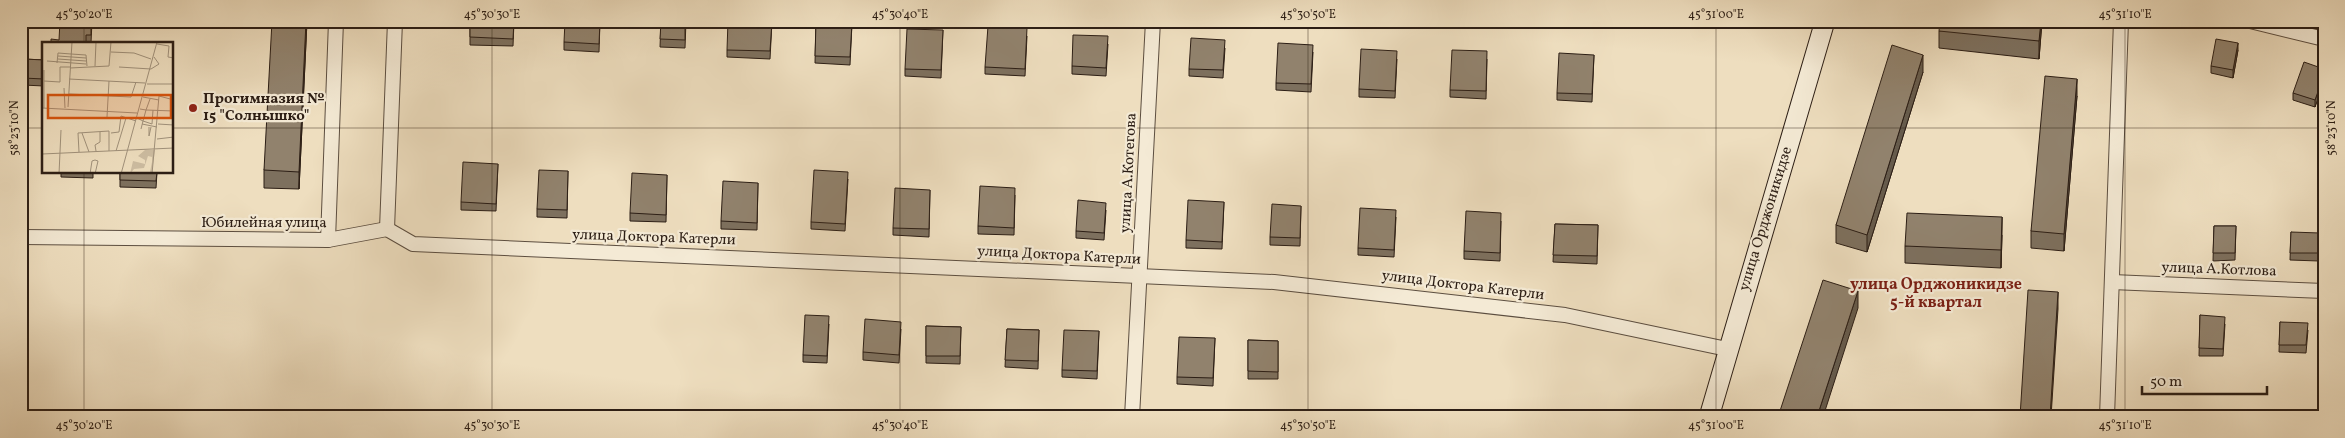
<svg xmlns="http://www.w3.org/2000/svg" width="2345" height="438" font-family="Vollkorn,serif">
<rect width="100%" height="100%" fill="#eedebf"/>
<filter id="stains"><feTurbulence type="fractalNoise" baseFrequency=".004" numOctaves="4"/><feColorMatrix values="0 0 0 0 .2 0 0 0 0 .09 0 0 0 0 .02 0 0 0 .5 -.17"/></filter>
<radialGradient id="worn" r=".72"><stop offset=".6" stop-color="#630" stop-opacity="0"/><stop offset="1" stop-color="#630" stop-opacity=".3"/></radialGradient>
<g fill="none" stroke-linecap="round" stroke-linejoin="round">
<defs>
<g id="street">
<polyline points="1569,21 1586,21"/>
<polyline points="2250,21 2324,39"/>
<polyline points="387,229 413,244 1274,282 1565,315 1727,349"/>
<polyline points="387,229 395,21"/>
<polyline points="21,237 328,240 387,229"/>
<polyline points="328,240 336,21"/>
<polyline points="2112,282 2324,291"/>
<polyline points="1132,417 1153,21"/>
<polyline points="2107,417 2121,21"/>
</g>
<polyline id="secondary" points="1709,417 1825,21"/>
</defs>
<use href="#street" stroke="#5c4e40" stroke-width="16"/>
<use href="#secondary" stroke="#2c1e15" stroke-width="21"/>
<use href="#street" stroke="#f4ead5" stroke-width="14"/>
<use href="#secondary" stroke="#f4ead5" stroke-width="19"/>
</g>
<g fill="#7d705e" stroke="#2c1e15">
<polygon points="92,21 91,43 59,40"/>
<polygon points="307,21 299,189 264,188 264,170"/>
<polygon points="470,21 514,21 513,46 470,45"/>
<polygon points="600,21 599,52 564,50 564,42"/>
<polygon points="661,21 686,21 685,48 660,47"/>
<polygon points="772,21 770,59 727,57 727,50"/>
<polygon points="2042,21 2039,59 1939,48 1939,31"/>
<polygon points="816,22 852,23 850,65 815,63"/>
<polygon points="943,30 941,78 905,76 905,69"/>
<polygon points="1027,36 1025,76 985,74 985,67"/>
<polygon points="21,37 24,59 44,60 44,86 23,85 22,107 21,107"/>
<polygon points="1108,44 1106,76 1072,74 1072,66"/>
<polygon points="1225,48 1223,78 1189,76 1189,69"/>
<polygon points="2238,50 2233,78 2211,73 2211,66"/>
<polygon points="1313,52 1311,92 1276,90 1276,83"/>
<polygon points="1594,55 1592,102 1557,100 1557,93"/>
<polygon points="1397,59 1395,98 1359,97 1359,89"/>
<polygon points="1487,59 1486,99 1450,97 1450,90"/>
<polygon points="2324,69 2315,107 2293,100 2293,93"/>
<polygon points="1923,72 1867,252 1836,243 1836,225"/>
<polygon points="2077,96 2064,251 2031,248 2031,231"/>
<polygon points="498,164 496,211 461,210 461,202"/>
<polygon points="568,171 567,218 537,217 537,209"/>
<polygon points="61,172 93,172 93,178 61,177"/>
<polygon points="120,172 157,172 156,188 120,187"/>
<polygon points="667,175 666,222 630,221 630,213"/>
<polygon points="848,179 845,231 811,229 811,222"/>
<polygon points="758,183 757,230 721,229 721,221"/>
<polygon points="930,190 929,237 893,235 893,228"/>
<polygon points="1015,195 1014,235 978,234 978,226"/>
<polygon points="1224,202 1222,249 1186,248 1186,240"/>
<polygon points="1301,206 1300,246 1270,245 1270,237"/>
<polygon points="1106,210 1104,240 1076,238 1076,231"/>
<polygon points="1396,217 1394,257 1358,255 1358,248"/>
<polygon points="1501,221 1500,261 1464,259 1464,251"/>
<polygon points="1555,224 1598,225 1597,264 1553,262"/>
<polygon points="2214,226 2236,226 2235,260 2213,261"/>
<polygon points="2291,232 2320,241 2319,261 2290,260"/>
<polygon points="2002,235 2001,268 1905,263 1905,246"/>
<polygon points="2200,315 2225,324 2223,356 2199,356"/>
<polygon points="2280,322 2308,330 2306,353 2279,352"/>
<polygon points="829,324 827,363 803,362 803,355"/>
<polygon points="926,326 961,327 960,364 926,363"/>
<polygon points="901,329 899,363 863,360 863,352"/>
<polygon points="1007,329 1039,330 1038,369 1005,367"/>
<polygon points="1099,331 1097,379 1062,377 1062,370"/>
<polygon points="1215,338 1213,386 1177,384 1177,377"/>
<polygon points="1248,340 1278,341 1278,379 1248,379"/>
</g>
<g fill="#665b4c" stroke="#2c1e15">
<polygon points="306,21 307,21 299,189 299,172"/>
<polygon points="2041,21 2042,21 2039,59 2039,41"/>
<polygon points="2238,43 2238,50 2233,78 2233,70"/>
<polygon points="1923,55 1923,72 1867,252 1867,235"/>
<polygon points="2324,75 2324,83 2315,107 2315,100"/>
<polygon points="2077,79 2077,96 2064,251 2064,234"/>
<polygon points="2002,217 2002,235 2001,268 2001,250"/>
<polygon points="1858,291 1858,308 1823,417 1817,417"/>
<polygon points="2058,292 2058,309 2051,417 2050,417"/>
</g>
<g fill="#91826d" stroke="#2c1e15">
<polygon points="60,21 91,21 91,35 86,35 86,44 51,44 51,39 59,40"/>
<polygon points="272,21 306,21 299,172 264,170"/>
<polygon points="470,21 514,21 513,39 470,37"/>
<polygon points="565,21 600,21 599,44 564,42"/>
<polygon points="661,21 685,21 685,40 660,39"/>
<polygon points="728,21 772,21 770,51 727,50"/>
<polygon points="1940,21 2041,21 2039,41 1939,31"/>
<polygon points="816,22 852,23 850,57 815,56"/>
<polygon points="988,26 1027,28 1025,69 985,67"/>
<polygon points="907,29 943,30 941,70 905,69"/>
<polygon points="1073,35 1108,36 1106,68 1072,66"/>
<polygon points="21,37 25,37 24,59 44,60 44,79 23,78 22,100 21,100"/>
<polygon points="1191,38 1225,40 1223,70 1189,69"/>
<polygon points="2216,39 2238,43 2233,70 2211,66"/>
<polygon points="1278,43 1313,45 1311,84 1276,83"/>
<polygon points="1892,45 1923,55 1867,235 1836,225"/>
<polygon points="1361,49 1397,51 1395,91 1359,89"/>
<polygon points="1452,50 1487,51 1486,91 1450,90"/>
<polygon points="1559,53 1594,55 1592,94 1557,93"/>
<polygon points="2304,62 2324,69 2324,75 2315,100 2293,93"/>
<polygon points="2045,76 2077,79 2064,234 2031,231"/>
<polygon points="463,162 498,164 496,204 461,202"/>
<polygon points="539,170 568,171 567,210 537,209"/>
<polygon points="814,170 848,172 845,224 811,222"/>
<polygon points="120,172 157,172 156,181 120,180"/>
<polygon points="632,173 667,175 666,215 630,213"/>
<polygon points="723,181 758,183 757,223 721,221"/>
<polygon points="980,186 1015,188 1014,228 978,226"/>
<polygon points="895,188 930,190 929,229 893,228"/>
<polygon points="1078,200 1106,203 1104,233 1076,231"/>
<polygon points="1188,200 1224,202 1222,242 1186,240"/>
<polygon points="1272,204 1301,206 1300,238 1270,237"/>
<polygon points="1360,208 1396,210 1394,250 1358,248"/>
<polygon points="1466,211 1501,213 1500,253 1464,251"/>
<polygon points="1907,213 2002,217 2001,250 1905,246"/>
<polygon points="1555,224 1598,225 1597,256 1553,255"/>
<polygon points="2214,226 2236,226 2235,253 2213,253"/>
<polygon points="2291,232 2320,233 2319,253 2290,253"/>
<polygon points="1823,280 1858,291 1817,417 1778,417"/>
<polygon points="2028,290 2058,292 2050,417 2020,417"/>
<polygon points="805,315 829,316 827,356 803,355"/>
<polygon points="2200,315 2225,317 2223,349 2199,348"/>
<polygon points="865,319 901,322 899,355 863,352"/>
<polygon points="2280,322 2308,323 2306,345 2279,345"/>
<polygon points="926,326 961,327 960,356 926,356"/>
<polygon points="1007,329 1039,330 1038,361 1005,360"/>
<polygon points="1064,330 1099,331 1097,371 1062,370"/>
<polygon points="1179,337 1215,338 1213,378 1177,377"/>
<polygon points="1248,340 1278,341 1278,372 1248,371"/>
<polygon points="1856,414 1866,417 1855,417"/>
</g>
<path fill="none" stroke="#2c1e15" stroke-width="1" stroke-opacity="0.45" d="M84 21V44M492 21V417M900 21V417M1308 21V417M1716 21V417M2125 21V417M21 128H44M172 128H2324M84 172V417"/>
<circle fill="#8f2418" stroke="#f4ead5" stroke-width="2" cx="193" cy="108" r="5"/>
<g text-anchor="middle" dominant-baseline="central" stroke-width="4.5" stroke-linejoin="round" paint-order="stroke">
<g font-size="15" font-weight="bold" fill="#2c1e15" stroke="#f4ead5" text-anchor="start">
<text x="203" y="99">Прогимназия №<tspan x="203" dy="17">15 "Солнышко"</tspan></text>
</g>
<g font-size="15" fill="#2c1e15" stroke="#f4ead5">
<text transform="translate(1129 173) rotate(-87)">улица А.Котегова</text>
<text transform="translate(1766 219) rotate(-73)">улица Орджоникидзе</text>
<text x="264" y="223">Юбилейная улица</text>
<text transform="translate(654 238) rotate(2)">улица Доктора Катерли</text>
<text transform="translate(1059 256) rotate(3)">улица Доктора Катерли</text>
<text transform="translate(2219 270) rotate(2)">улица А.Котлова</text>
<text transform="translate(1463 286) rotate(7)">улица Доктора Катерли</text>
</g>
<g font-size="16" font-weight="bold" fill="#7a1f14" stroke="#f4ead5">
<text x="1936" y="285">улица Орджоникидзе<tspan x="1936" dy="18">5-й квартал</tspan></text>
</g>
</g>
<g transform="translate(42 42)">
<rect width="131" height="131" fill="#eedebf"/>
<path d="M103 108H113L110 130 109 131H104L108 130 110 120V115L106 114 102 126 92 127 88 132 91 119 103 122V118L96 114Z" fill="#cdbda2"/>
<path fill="none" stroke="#a0917b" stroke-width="1" d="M115 2 127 4 126 15 132 16M69 10 92 11 109 17M16 14 44 16M16 17 44 19M5 19 44 22M15 21 16 11 29 12 44 13 45 24M53 24 54 0M77 25 109 27 117 22 112 15M28 26 67 24 69 0M27 37 103 41M2 39 18 40V25H28M105 42H132M22 46 23 66M27 52 89 55 94 40M101 55 117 58M26 65 30 0M0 66 95 71M2 66V28M98 67 104 68 108 57M65 75 67 39M95 76 101 79 104 68 132 69M100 82 115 85M116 82 132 83M107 85V94L109 85M99 87 101 79 110 82 111 68M40 91 47 110M69 91 77 90 79 74 94 79M115 97 132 95M54 109 53 103 58 100V90M74 109 84 76M37 110 36 91 67 89V109M0 112 132 106M17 132 19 88M48 132 50 119 53 118 56 119 53 132M79 132 115 0M110 132 117 54 132 58"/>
<path fill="#d5530d" fill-opacity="0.15" stroke="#d5530d" stroke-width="2.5" d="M6 53H129V76H6Z"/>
<rect width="131" height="131" fill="none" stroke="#2c1e15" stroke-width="2.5"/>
</g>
<rect width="2345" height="438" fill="none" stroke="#eedebf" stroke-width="55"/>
<path d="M2142 386v8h125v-8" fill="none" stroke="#2c1e15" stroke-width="2.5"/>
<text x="2150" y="386" font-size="15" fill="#2c1e15" stroke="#f4ead5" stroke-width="4" paint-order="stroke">50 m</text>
<rect x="28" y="28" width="2290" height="382" fill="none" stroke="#2c1e15" stroke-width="2"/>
<g font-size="12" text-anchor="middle" fill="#2c1e15">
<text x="84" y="18">45°30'20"E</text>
<text x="492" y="18">45°30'30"E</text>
<text x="900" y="18">45°30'40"E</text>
<text x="1308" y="18">45°30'50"E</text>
<text x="1716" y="18">45°31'00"E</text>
<text x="2125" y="18">45°31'10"E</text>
<text transform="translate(14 128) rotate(-90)" y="4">58°23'10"N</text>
<text transform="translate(2331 128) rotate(-90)" y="4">58°23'10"N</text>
<text x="84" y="429">45°30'20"E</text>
<text x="492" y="429">45°30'30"E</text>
<text x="900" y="429">45°30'40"E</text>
<text x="1308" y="429">45°30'50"E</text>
<text x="1716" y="429">45°31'00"E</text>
<text x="2125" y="429">45°31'10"E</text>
</g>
<rect width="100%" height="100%" filter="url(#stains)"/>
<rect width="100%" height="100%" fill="url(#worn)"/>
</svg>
